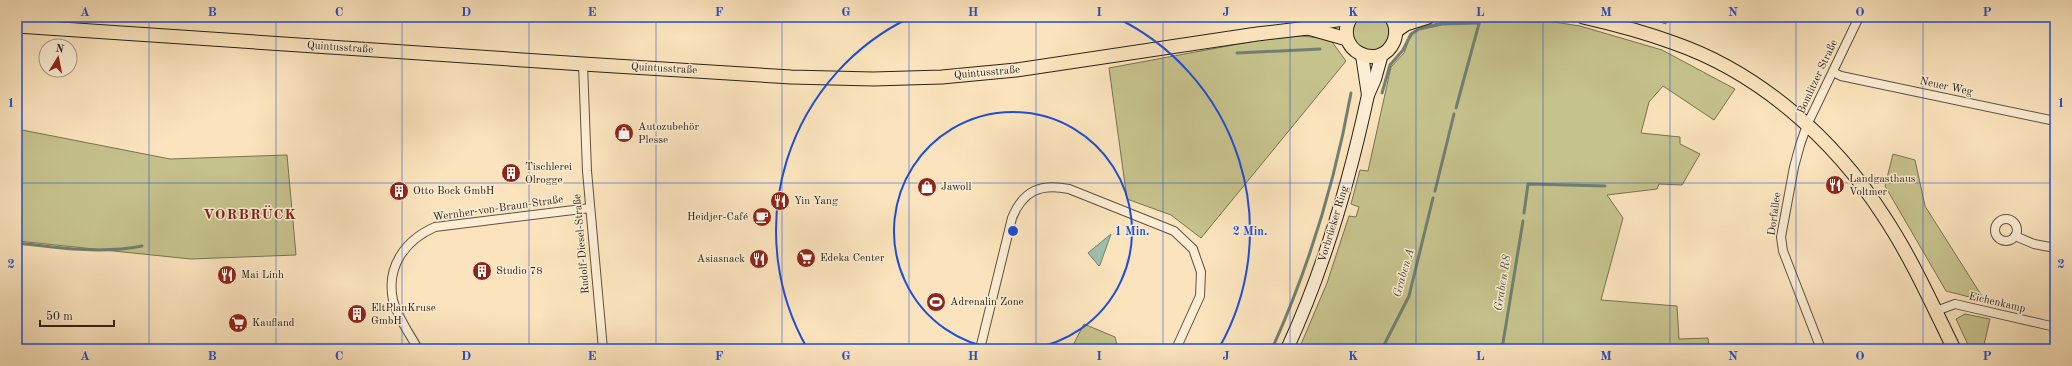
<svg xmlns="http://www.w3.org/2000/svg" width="2072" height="366" font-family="'Old Standard TT',serif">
<rect width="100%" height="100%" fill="#fbe4bd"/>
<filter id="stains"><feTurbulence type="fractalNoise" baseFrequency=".005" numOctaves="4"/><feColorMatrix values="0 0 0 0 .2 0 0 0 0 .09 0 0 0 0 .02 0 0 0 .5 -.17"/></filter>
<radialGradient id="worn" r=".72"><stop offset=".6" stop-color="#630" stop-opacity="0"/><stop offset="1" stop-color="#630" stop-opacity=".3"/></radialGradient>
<g fill="#c6c28c" stroke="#787252">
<path d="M1359 17 1385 18C1407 51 1351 65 1352 31 1353 25 1354 21 1359 17Z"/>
<polygon points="1471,17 1541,20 1580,26 1662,50 1735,89 1714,120 1663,86 1649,102 1641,133 1680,137 1680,144 1700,154 1682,185 1659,184 1657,189 1607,195 1623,218 1601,300 1677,306 1679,339 1708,338 1709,349 1299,349 1327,283 1349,216 1356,217 1359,207 1351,204 1360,170 1368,171 1391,67 1404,53 1409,40 1415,31 1423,26"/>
<polygon points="1646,17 1665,17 1666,24"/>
<polygon points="1301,36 1330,39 1346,61 1201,238 1171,215 1127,199 1109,68 1260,40"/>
<polygon points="17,129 170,159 287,155 296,255 191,259 17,241"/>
<polygon points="1893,154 1915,160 1925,206 1985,301 1946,291 1885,186"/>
<polygon points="1965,314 1990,319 1983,349 1970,349 1956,319"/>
<polygon points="1084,324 1115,337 1118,349 1071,349"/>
</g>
<polygon fill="#9fbfad" stroke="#708071" points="1111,234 1100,265 1099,266 1088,253"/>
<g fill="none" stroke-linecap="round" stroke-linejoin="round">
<g stroke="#708071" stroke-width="3">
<polyline points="1237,53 1320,49"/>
<polyline points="1382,93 1390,65 1403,50 1411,34 1419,29 1442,24 1479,23"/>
<polyline points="1456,108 1480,20"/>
<polyline points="1435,191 1454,114"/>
<polyline points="1524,213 1528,184 1605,186"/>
<path d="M17 243C59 248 101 254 142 246"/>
<path d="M1272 349C1309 267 1335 182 1351 93"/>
<polyline points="1382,349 1409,296 1433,198"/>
<polyline points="1502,349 1523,221"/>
</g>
<defs>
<g id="minor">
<polyline points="583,64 587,171 603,349"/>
<polyline points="1833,72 1841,76 2055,121"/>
<circle cx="2006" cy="230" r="11"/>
<polyline points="2015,236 2034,244 2055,248"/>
<polyline points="1936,311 1955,304 2055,327"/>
<path d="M418 349C410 334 397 317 393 300 386 267 405 240 435 227L590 208"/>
<path d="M980 349 1012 218C1023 191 1040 183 1069 189L1174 231 1193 249 1201 272 1200 296 1176 349"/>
<polyline points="1821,349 1783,251 1781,237 1794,167 1800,145 1807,125 1859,17"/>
</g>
<g id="secondary">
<polyline points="1362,55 1368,95"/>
<path d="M1287 349C1325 267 1349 183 1368 95L1375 79 1382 54"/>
</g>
<g id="primary">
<path d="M1351 17C1331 49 1380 74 1394 41 1397 33 1396 24 1391 17"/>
<path d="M1583 17C1614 24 1644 32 1674 43 1760 73 1834 139 1883 215 1911 257 1932 304 1954 349"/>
<polyline points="17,26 583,64 791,77 873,79 942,77 1016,70 1257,34 1308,28 1323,22 1350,18"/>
<polyline points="1308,28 1347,39"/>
<polyline points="1396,31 1406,24 1428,17"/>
</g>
</defs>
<use href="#minor" stroke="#5e5240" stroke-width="10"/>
<use href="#secondary" stroke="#2a2217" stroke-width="14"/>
<use href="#primary" stroke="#2a2217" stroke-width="15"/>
<use href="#minor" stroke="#fcedd4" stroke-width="8"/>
<use href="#secondary" stroke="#fcedd4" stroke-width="12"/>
<use href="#primary" stroke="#fbe4bd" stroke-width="13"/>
</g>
<path fill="none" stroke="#1d4ed8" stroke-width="1" stroke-opacity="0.55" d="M149 17V349M276 17V349M402 17V349M529 17V349M656 17V349M782 17V349M909 17V349M1036 17V349M1163 17V349M1290 17V349M1416 17V349M1543 17V349M1670 17V349M1796 17V349M1923 17V349M17 183H2055"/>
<g fill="none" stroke="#1d4ed8" stroke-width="2">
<path d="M997 349A119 119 0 1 1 1029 349"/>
<path d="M807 348A237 237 0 0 1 911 17M1115 17A237 237 0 0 1 1219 348"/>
</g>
<defs>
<symbol id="shop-disc" viewBox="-11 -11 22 22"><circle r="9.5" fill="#8f2418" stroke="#fcedd4"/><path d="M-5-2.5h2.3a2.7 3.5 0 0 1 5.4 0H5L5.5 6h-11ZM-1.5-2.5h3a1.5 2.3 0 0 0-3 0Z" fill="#fff"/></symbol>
<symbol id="building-disc" viewBox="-11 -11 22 22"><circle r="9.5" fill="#8f2418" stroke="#fcedd4"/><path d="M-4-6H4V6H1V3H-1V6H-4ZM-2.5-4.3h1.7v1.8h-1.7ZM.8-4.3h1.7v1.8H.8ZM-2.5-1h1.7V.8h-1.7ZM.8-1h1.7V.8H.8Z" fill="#fff"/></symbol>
<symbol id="restaurant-disc" viewBox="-11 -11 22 22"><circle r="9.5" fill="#8f2418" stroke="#fcedd4"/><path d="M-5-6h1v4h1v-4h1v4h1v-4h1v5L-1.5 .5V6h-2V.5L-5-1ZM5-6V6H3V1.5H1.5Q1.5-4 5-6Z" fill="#fff"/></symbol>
<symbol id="cafe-disc" viewBox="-11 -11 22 22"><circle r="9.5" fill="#8f2418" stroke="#fcedd4"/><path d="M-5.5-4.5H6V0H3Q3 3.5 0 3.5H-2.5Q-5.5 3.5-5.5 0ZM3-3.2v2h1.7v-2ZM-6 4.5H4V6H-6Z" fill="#fff"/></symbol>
<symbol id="supermarket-disc" viewBox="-11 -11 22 22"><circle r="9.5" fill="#8f2418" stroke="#fcedd4"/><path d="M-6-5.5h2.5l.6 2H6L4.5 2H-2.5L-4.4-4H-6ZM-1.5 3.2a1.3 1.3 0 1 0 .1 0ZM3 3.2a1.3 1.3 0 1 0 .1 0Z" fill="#fff"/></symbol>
<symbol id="stadium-disc" viewBox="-11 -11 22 22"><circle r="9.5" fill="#8f2418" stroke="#fcedd4"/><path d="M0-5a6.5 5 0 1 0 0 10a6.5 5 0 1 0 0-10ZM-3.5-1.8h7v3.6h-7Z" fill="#fff"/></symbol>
</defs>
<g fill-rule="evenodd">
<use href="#shop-disc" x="613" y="122" width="22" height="22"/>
<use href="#building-disc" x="500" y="162" width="22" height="22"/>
<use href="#restaurant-disc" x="1824" y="174" width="22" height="22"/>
<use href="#shop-disc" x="916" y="176" width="22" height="22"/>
<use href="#building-disc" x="388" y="180" width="22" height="22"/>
<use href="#restaurant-disc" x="769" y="190" width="22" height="22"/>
<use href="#cafe-disc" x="751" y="206" width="22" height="22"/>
<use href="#supermarket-disc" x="795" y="247" width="22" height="22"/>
<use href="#restaurant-disc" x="748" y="248" width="22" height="22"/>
<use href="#building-disc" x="471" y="260" width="22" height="22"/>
<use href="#restaurant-disc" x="216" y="264" width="22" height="22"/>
<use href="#stadium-disc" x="925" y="291" width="22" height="22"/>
<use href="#building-disc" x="346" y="303" width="22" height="22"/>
<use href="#supermarket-disc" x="227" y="312" width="22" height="22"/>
</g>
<g text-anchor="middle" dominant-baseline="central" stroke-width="3" stroke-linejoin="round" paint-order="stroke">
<g font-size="11" fill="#2a2217" stroke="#fcedd4">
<text transform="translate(340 48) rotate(4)">Quintusstraße</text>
<text transform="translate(664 69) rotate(3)">Quintusstraße</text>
<text transform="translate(987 73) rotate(-5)">Quintusstraße</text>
<text transform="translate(1818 77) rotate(-65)">Bomlitzer Straße</text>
<text transform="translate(1946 87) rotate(12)">Neuer Weg</text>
<text transform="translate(498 209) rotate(-8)">Wernher-von-Braun-Straße</text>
<text transform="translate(1775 214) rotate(-82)">Dorfallee</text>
<text transform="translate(1334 224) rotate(-73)">Vorbrücker Ring</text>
<text transform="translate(582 244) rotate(-95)">Rudolf-Diesel-Straße</text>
<text transform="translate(1997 303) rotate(13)">Eichenkamp</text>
</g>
<g font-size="11" fill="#2a2217" stroke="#fcedd4" text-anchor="start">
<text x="638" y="127">Autozubehör<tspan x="638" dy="13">Plesse</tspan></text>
<text x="525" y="167">Tischlerei<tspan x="525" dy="13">Olrogge</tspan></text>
<text x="1849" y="179">Landgasthaus<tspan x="1849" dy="13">Voltmer</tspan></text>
<text x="941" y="187">Jawoll</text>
<text x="413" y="191">Otto Bock GmbH</text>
<text x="794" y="201">Yin Yang</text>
<text x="748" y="217" text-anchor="end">Heidjer-Café</text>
<text x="820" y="258">Edeka Center</text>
<text x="745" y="259" text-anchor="end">Asiasnack</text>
<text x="496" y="271">Studio 78</text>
<text x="241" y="275">Mai Linh</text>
<text x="950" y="302">Adrenalin Zone</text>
<text x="371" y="308">EltPlanKruse<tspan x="371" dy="13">GmbH</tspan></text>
<text x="252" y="323">Kaufland</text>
</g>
<g font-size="12" font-style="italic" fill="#4d5144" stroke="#fcedd4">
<text transform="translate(1404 273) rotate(-74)">Graben A</text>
<text transform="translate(1503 283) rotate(-81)">Graben R8</text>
</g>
<g font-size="15" font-weight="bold" letter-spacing="1" fill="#7a1f14" stroke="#fcedd4">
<text x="250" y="215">VORBRÜCK</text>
</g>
</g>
<circle cx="1013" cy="231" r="6" fill="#1d4ed8" stroke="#fcedd4" stroke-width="2"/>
<g font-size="12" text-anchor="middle" font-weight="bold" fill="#1d4ed8" stroke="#fcedd4" stroke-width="3" stroke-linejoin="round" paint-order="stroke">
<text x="1132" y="235">1 Min.</text>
<text x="1250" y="235">2 Min.</text>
</g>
<rect width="2072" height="366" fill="none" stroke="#fbe4bd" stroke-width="44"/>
<g transform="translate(58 58) rotate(10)"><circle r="19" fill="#fcedd4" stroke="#a89c88"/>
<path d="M0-3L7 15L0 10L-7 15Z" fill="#8f2418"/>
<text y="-6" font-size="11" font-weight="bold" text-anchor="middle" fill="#2a2217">N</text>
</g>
<path d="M40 320v6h74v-6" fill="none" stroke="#2a2217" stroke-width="2"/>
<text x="46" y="320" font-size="12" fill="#2a2217" stroke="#fcedd4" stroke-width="3" paint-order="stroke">50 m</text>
<rect x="22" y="22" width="2028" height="322" fill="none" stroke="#1d4ed8" stroke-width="1.5"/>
<g font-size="13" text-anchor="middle" font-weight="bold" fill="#1d4ed8">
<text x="85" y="16">A</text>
<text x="212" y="16">B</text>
<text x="339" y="16">C</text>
<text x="466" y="16">D</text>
<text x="592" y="16">E</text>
<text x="719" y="16">F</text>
<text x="846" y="16">G</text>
<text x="973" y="16">H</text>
<text x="1099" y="16">I</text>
<text x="1226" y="16">J</text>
<text x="1353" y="16">K</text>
<text x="1480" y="16">L</text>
<text x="1606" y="16">M</text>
<text x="1733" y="16">N</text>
<text x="1860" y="16">O</text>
<text x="1987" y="16">P</text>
<text x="11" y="107">1</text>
<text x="2061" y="107">1</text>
<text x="11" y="268">2</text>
<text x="2061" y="268">2</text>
<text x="85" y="360">A</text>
<text x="212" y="360">B</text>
<text x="339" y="360">C</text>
<text x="466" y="360">D</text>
<text x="592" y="360">E</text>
<text x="719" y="360">F</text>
<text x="846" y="360">G</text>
<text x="973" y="360">H</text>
<text x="1099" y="360">I</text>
<text x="1226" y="360">J</text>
<text x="1353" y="360">K</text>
<text x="1480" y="360">L</text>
<text x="1606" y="360">M</text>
<text x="1733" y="360">N</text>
<text x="1860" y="360">O</text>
<text x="1987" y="360">P</text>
</g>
<rect width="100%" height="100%" filter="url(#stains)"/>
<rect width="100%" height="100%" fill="url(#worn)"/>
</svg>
